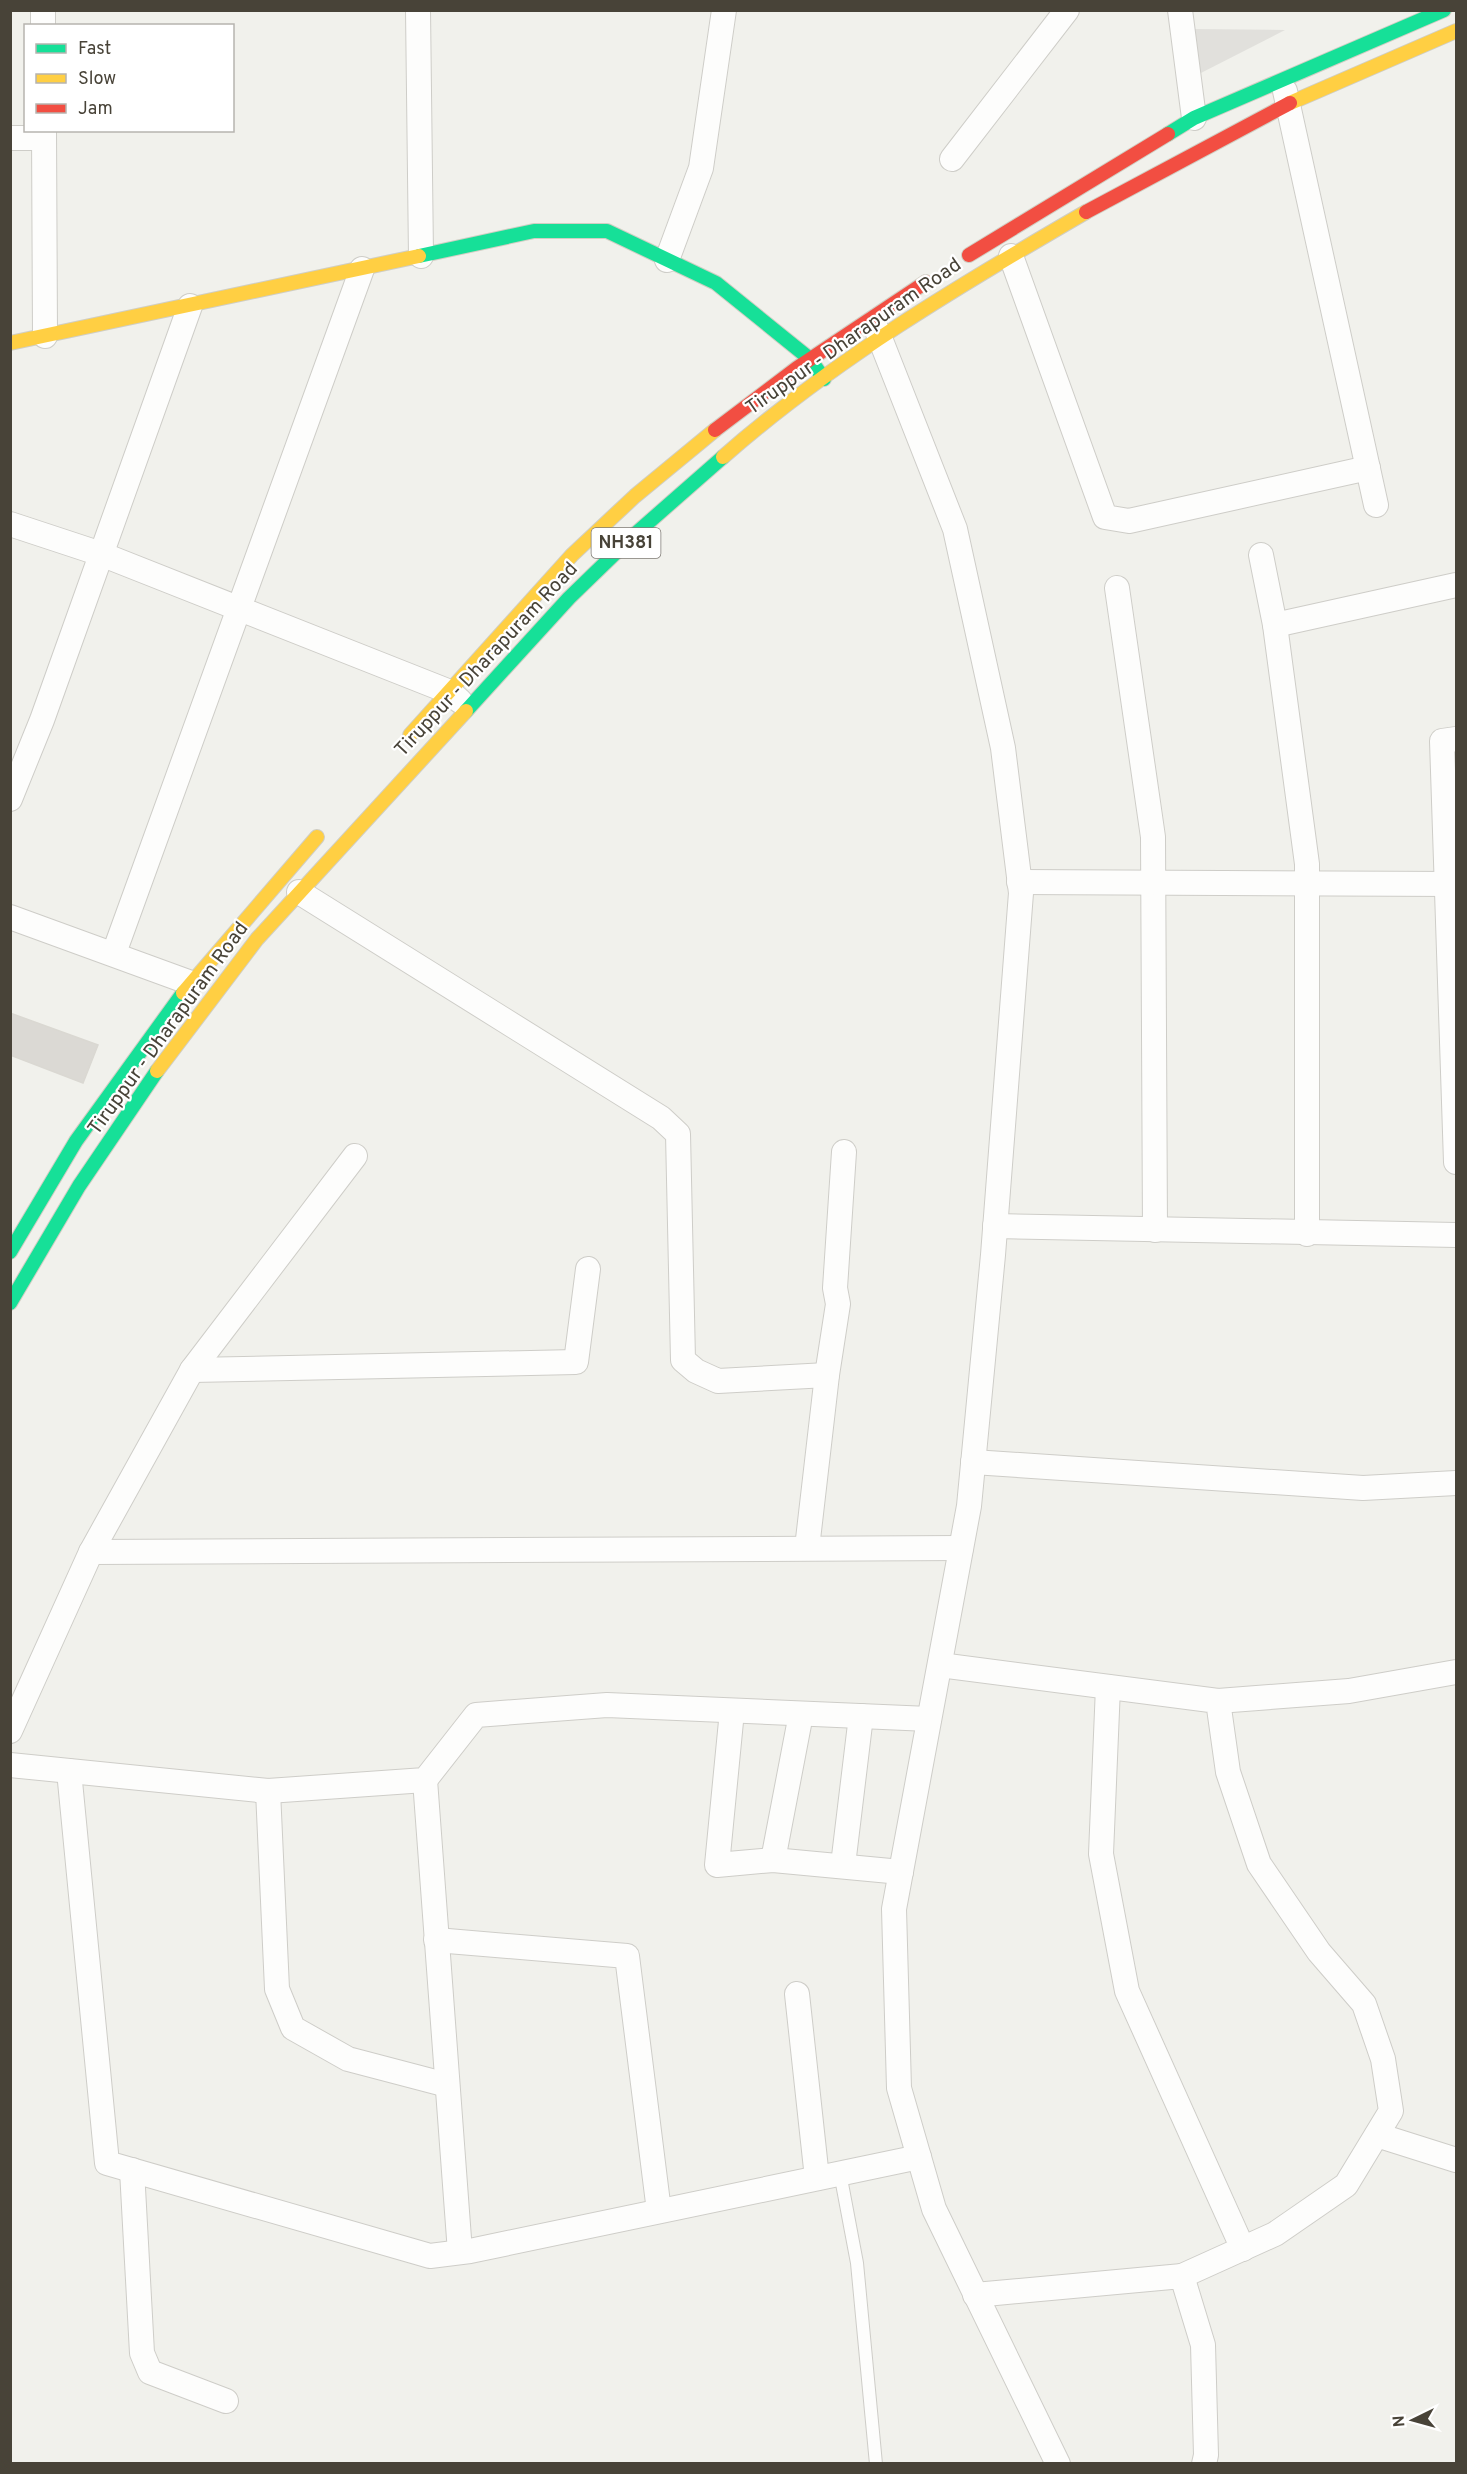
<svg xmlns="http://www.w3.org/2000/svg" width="1467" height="2474" font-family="Overpass,sans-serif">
<rect width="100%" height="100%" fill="#f1f1ec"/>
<polygon fill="#e1e0dc" points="1192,29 1285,30 1195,76"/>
<polygon fill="#dbd9d4" stroke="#dad8d2" stroke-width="1.5" points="10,1013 98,1045 83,1083 10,1055"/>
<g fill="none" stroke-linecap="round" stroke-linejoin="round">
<defs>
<polyline id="lane" points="840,2173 857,2263 876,2464"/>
<g id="street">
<polyline points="43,10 43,26"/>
<polyline points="418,10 421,256"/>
<polyline points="1180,10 1194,118"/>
<polyline points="1285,91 1376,505"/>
<polyline points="44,130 45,336"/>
<polyline points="10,138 44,138"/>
<polyline points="952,159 1067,10"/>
<polyline points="1011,256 1105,517 1129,521 1368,468"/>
<polyline points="667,260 701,168 724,10"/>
<polyline points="874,323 955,529 1003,748 1021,893 993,1255 969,1506 894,1909 899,2088 934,2209 1058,2464"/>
<polyline points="10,524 101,554 450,692 460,701"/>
<polyline points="1261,555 1275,625 1307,864 1307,1234"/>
<polyline points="1117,588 1153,837 1155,1230"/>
<polyline points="1275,625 1456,585"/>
<polyline points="1456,739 1442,741 1456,1162"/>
<polyline points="10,799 42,720 190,306"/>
<polyline points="1019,882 1456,884"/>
<polyline points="299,892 661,1118 678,1134 683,1360 696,1371 718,1381 827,1375"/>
<polyline points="10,917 191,983"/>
<polyline points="114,953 362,269"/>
<polyline points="995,1226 1456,1235"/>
<polyline points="192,1370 576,1362 588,1269"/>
<polyline points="973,1462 1363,1488 1456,1483"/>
<polyline points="807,1548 827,1375 838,1304 835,1288 844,1152"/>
<polyline points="91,1552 961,1548"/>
<polyline points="940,1665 1218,1701 1228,1772 1259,1864 1319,1952 1364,2004 1383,2059 1391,2111 1346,2185 1275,2234 1182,2276"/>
<polyline points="1108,1687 1101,1854 1127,1991 1243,2249"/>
<polyline points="1218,1701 1349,1691 1456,1672"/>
<polyline points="732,1711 717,1865 773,1860 901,1872"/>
<polyline points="10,1731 91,1552 192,1370 355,1156"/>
<polyline points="10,1765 268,1791 425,1780 476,1715 607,1705 929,1719"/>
<polyline points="69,1771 107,2163 430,2256 470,2251 919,2157"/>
<polyline points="425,1780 460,2252"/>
<polyline points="268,1791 277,1989 293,2028 348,2059 447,2085"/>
<polyline points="773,1860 801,1714"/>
<polyline points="843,1865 861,1716"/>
<polyline points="436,1940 627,1956 659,2211"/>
<polyline points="797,1994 817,2178"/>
<polyline points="1377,2135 1456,2160"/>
<polyline points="132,2170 142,2353 150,2372 226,2401"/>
<polyline points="975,2295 1182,2276 1203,2345 1206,2455 1204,2464"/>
</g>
<g id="fast">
<polyline points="1168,134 1194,118 1444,10"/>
<polyline points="419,256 534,231 607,231 716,283 810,359 824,379"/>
<polyline points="466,711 569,598 633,536 723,457"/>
<polyline points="10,1252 76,1141 183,993"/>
<polyline points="10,1303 79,1186 157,1071"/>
</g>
<g id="slow">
<polyline points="1290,103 1456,31"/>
<polyline points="10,343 419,256"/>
<path d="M723 457C832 361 960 285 1086 212"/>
<polyline points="410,735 572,555 635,496 715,430"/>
<polyline points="183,993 317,837"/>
<polyline points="157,1071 257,939 466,711"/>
</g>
<g id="jam">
<polyline points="1086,212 1290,103"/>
<polyline points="969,255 1168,134"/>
<polyline points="715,430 797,368 926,282"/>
</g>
</defs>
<use href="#lane" stroke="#cecdc8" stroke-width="14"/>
<use href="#street" stroke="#cecdc8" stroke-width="26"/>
<use href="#fast" stroke="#d0cec3" stroke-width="16"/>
<use href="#slow" stroke="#d0cec3" stroke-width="16"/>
<use href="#jam" stroke="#d0cec3" stroke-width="16"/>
<use href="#lane" stroke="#fdfdfc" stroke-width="12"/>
<use href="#street" stroke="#fdfdfc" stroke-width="24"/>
<use href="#fast" stroke="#16e098" stroke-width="14"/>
<use href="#slow" stroke="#ffcf43" stroke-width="14"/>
<use href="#jam" stroke="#f24e42" stroke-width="14"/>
</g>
<g text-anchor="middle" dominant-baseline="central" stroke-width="4.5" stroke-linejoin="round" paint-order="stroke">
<rect fill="#fff" stroke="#7f7b74" stroke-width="1.5" x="591.5" y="528" width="69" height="30" rx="4.5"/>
<g font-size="18" font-weight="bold" fill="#484338">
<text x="626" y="543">NH381</text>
</g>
<g font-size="20" fill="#484338" stroke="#fff">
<text transform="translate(854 337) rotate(-35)">Tiruppur - Dharapuram Road</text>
<text transform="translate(487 660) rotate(-47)">Tiruppur - Dharapuram Road</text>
<text transform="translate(169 1029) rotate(-54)">Tiruppur - Dharapuram Road</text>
</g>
</g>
<rect width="1467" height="2474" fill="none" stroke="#484338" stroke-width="24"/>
<rect x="24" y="24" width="210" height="108" fill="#ffffff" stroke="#b6b4af" stroke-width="1.5"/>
<rect x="36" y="44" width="30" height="9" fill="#16e098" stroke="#b6b4af" stroke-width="1.5"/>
<text x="78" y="54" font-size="18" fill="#484338">Fast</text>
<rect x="36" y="74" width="30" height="9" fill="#ffcf43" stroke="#b6b4af" stroke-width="1.5"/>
<text x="78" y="84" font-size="18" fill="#484338">Slow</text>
<rect x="36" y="104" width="30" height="9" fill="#f24e42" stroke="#b6b4af" stroke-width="1.5"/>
<text x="78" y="114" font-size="18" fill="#484338">Jam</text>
<g transform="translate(1413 2420) rotate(265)" stroke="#ffffff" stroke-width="4.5" paint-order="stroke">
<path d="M0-4.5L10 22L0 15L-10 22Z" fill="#484338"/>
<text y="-9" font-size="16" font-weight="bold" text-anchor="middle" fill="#484338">N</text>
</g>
</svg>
